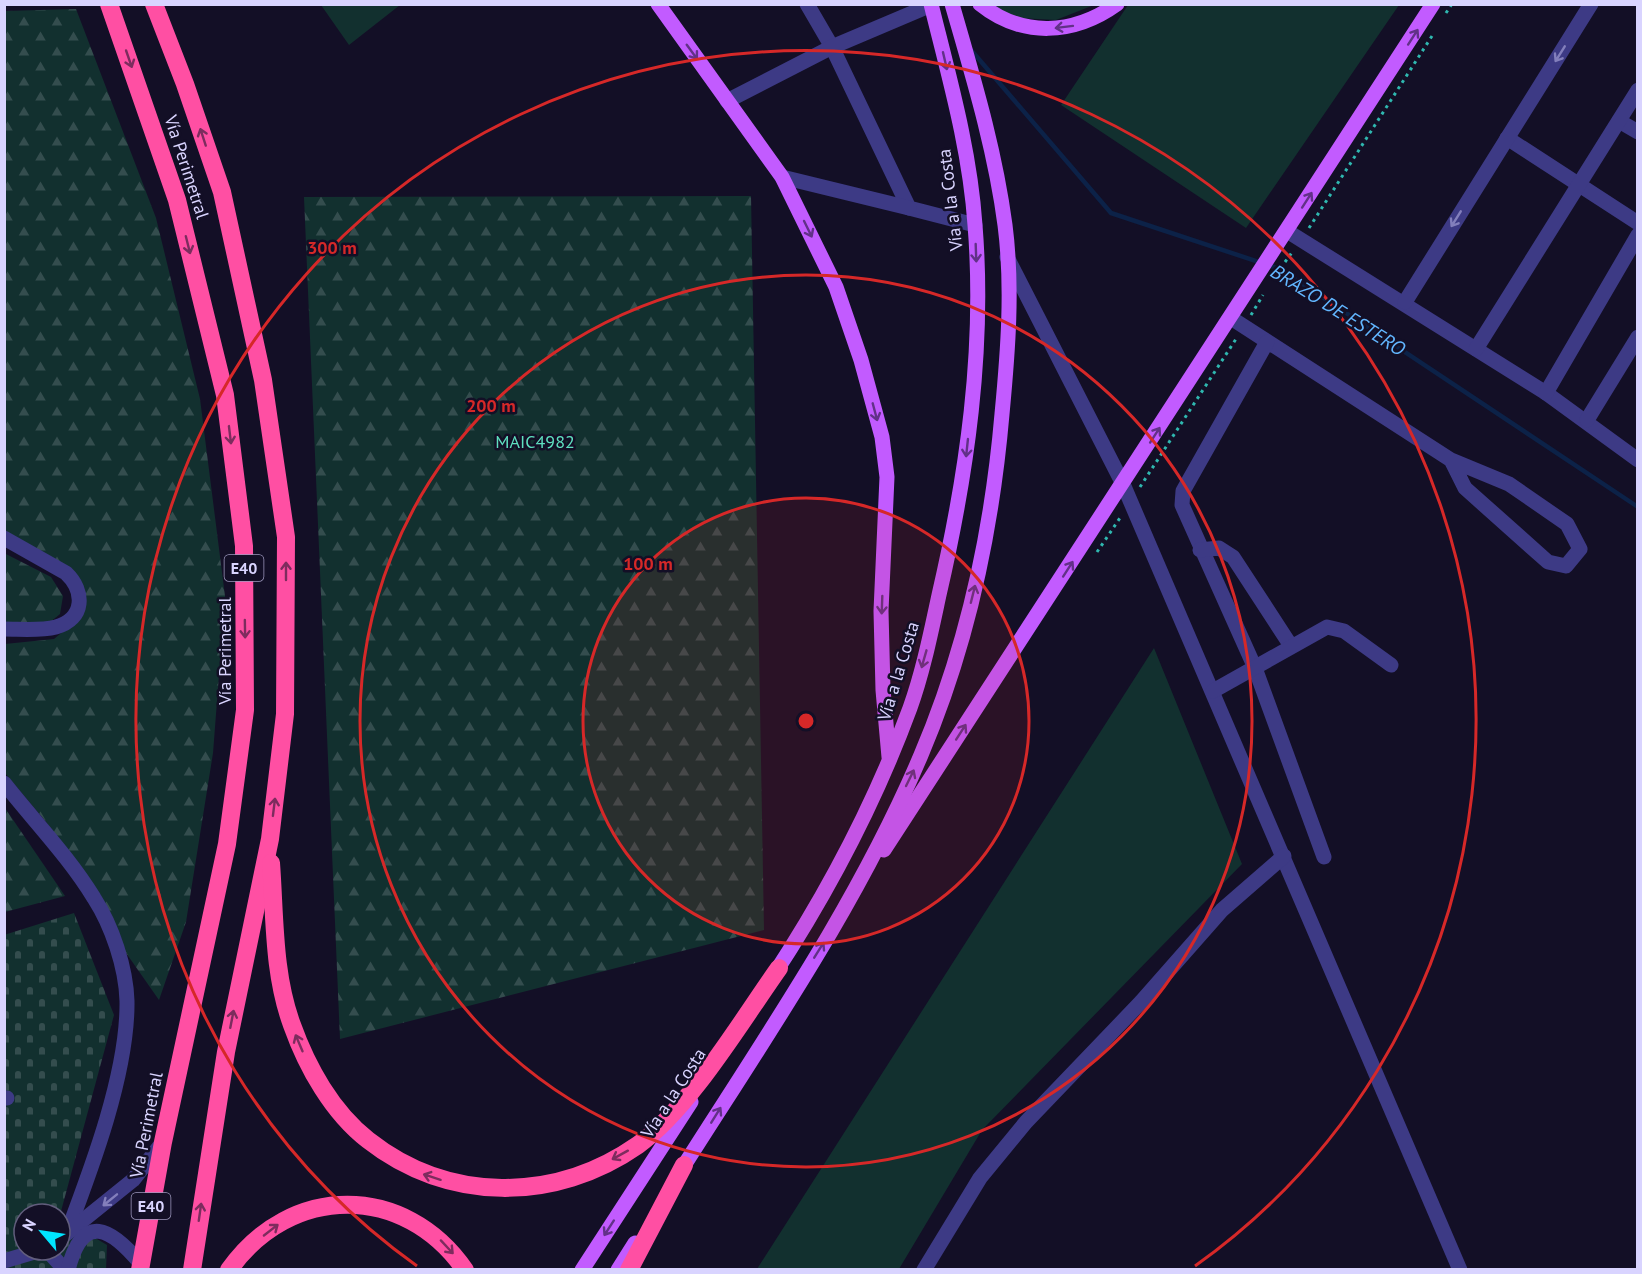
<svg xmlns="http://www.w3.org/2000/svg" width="1642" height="1274" font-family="'PT Sans',sans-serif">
<defs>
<pattern id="forest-firs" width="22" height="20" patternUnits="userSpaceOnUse" patternTransform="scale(1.5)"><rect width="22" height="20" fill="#12302f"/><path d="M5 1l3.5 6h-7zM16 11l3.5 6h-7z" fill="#344d4e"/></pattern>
<pattern id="cemetery-stones" width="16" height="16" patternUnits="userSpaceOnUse" patternTransform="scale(1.5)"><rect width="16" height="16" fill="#12302f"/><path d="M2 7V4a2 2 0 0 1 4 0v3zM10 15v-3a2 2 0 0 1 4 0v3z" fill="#344d4e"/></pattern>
</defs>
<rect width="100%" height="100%" fill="#130f26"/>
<g fill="url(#forest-firs)">
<polygon points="76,9 156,218 200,399 225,596 213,753 186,922 159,1000 124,950 47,823 5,773 5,644 54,639 78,619 75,587 5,540 4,11"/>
<polygon points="751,196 764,930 340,1039 304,197"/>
<polygon points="4,553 51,577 63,596 60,614 49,623 5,630"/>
<polygon points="4,808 5,808 65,896 5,912"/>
</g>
<polygon fill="url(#cemetery-stones)" points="74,913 114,1015 60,1215 24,1214 24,1250 60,1250 60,1217 107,1245 106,1269 5,1269 4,935"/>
<g fill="#12302f">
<polygon points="321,5 400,5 349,45"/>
<polygon points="989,5 1094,5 1056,20 1018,18"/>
<polygon points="1128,5 1128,4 1399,5 1246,228 1061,105"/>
<polygon points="1154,648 1242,864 982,1130 899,1269 757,1269"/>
</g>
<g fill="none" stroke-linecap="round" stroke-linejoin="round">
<polyline stroke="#0c2248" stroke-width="4.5" points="971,50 1111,213 1280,269 1638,507"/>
<g stroke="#2fb8b0" stroke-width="3" stroke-dasharray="3 4.5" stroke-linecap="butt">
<polyline points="1446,13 1452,4"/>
<polyline points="1309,228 1432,36"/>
<polyline points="1285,262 1293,251"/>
<polyline points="1251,315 1263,295"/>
<polyline points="1140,487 1236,339"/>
<polyline points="1097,552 1122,515"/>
</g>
<g stroke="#3d3a85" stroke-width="15">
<polyline points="807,4 832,47 909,208 975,225"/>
<polyline points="727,101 832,47 931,5"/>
<polyline points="1619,121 1638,132"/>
<polyline points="1507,138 1638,223"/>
<polyline points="782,177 909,208"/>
<polyline points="1287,231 1546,393 1638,460"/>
<polyline points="1007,257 1123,484 1460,1270"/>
<polyline points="1405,302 1591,4"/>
<polyline points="1231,318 1451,460 1509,484 1567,524 1580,549 1566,566 1548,562 1465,488 1451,460"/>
<polyline points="1267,342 1183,491 1182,505 1255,668 1324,857"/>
<polyline points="1476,349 1638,90"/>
<polyline points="1546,393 1638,235"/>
<polyline points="1587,420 1638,337"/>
<path d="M4 538 66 573C85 591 85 619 56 627 40 631 21 629 4 629"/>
<polyline points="1200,550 1219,548 1233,557 1291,646"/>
<polyline points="1213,691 1327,627 1344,631 1391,665"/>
<path d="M4 783C34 821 69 857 94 898 112 926 126 967 127 1001 128 1072 92 1167 67 1233"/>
<polyline points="4,1098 7,1098"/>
<polyline points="66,1234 133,1180 163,1142"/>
<polyline points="47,1250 65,1270"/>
<polyline points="4,1261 41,1250"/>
<path d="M68 1270C83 1211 111 1228 141 1264"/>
<polyline points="924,1270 980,1178 1026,1122 1141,1002 1222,910 1284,856"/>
</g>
<g stroke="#c25bff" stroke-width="15">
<polyline points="658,4 782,177 836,287 861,360 882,437 887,477 881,611 883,690 889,757"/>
<path d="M980 4C1022 38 1074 35 1117 4"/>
<polyline points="884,850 1433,4"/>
<path d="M773 976C828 892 875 803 910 708 923 672 931 632 939 595 967 474 985 349 975 225 970 150 949 77 931 4"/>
<path d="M678 1175C764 1039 858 904 921 755 967 647 992 530 1002 414 1008 351 1013 287 1005 225 995 149 973 77 952 4"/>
<polyline points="582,1270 691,1102"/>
<polyline points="618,1270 635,1243"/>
</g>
<g stroke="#ff4fa3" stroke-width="18">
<polyline points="109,4 177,200 225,395 244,546 245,710 227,844 163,1142 140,1270"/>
<polyline points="154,4 185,84 222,192 263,380 286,537 285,714 270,839 226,1052 192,1270"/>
<path d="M271 863C275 917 273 974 292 1025 307 1067 332 1112 368 1140 448 1203 555 1203 638 1145 689 1109 742 1020 779 968"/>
<path d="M229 1270C290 1183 405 1183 465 1270"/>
<polyline points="629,1270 684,1165"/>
</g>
</g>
<defs><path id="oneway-shaft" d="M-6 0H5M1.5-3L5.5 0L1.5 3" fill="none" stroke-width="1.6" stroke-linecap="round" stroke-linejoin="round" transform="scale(1.5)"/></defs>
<g stroke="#623188">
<use href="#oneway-shaft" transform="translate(1064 27) rotate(173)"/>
<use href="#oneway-shaft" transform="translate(1413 37) rotate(-57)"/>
<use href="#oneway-shaft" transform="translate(692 52) rotate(54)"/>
<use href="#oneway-shaft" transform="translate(945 61) rotate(77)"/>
<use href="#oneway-shaft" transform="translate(1307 200) rotate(-57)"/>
<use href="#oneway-shaft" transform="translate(808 229) rotate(64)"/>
<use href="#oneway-shaft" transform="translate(976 253) rotate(88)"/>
<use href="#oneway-shaft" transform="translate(875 412) rotate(75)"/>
<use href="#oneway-shaft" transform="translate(1155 435) rotate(-57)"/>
<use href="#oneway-shaft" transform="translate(967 448) rotate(96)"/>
<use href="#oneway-shaft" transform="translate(1068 569) rotate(-57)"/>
<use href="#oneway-shaft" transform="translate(973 594) rotate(-76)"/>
<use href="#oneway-shaft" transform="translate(882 605) rotate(92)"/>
<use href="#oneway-shaft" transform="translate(924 659) rotate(106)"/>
<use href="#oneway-shaft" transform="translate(961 732) rotate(-57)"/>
<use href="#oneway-shaft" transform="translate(910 778) rotate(-64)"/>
<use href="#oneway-shaft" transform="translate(819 950) rotate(-58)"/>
<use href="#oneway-shaft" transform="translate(716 1115) rotate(-58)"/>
<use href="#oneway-shaft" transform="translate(609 1228) rotate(123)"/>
</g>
<g stroke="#837fbc">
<use href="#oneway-shaft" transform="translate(1560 54) rotate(122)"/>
<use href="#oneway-shaft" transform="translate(1456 219) rotate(122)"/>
<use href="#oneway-shaft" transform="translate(110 1200) rotate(141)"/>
</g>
<g stroke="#7d2c5e">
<use href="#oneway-shaft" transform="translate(129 59) rotate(71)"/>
<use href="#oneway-shaft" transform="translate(203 137) rotate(-108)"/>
<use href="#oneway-shaft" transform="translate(188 245) rotate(76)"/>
<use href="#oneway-shaft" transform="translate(230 435) rotate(83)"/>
<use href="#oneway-shaft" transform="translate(286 571) rotate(-90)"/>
<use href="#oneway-shaft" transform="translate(245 629) rotate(89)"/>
<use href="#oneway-shaft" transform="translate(274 807) rotate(-83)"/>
<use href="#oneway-shaft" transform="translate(232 1019) rotate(-79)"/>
<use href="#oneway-shaft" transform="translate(299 1043) rotate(-113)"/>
<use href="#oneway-shaft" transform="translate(620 1155) rotate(151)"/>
<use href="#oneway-shaft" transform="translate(432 1177) rotate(-162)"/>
<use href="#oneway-shaft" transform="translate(200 1212) rotate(-82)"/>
<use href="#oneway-shaft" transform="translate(271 1230) rotate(-38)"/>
<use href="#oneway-shaft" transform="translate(447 1247) rotate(47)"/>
</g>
<circle cx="806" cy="721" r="223" fill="#d62828" fill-opacity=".12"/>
<g fill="none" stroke="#d62828" stroke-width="3">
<circle cx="806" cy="721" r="223"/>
<circle cx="806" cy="721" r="446"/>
<path d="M417 1266A670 670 0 1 1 1195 1266"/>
</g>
<g text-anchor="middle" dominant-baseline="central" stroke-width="5" stroke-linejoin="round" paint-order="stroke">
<g fill="#130f26" stroke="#9e99be" stroke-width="1.5">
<rect x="224.5" y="555" width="39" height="26" rx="4.5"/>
<rect x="131.5" y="1193" width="39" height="26" rx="4.5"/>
</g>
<g font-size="16" font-weight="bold" fill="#d9d4ff">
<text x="244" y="568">E40</text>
<text x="151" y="1206">E40</text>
</g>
<g font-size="18" fill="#d9d4ff" stroke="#130f26">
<text transform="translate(187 167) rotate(72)">Vía Perimetral</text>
<text transform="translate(950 200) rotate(-97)">Vía a la Costa</text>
<text transform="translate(224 651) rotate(-90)">Vía Perimetral</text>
<text transform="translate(898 671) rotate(-73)">Vía a la Costa</text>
<text transform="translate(673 1093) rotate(-57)">Vía a la Costa</text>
<text transform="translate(146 1125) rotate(-79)">Vía Perimetral</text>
</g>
<g font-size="18" fill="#5fe0c0" stroke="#130f26">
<text x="535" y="441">MAIC4982</text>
</g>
<g font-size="20" font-style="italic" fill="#62b6ff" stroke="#130f26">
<text transform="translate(1338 310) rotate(32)">BRAZO DE ESTERO</text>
</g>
</g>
<circle cx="806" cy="721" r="9" fill="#d62828" stroke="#130f26" stroke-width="3"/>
<g font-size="18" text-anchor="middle" font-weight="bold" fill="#d62828" stroke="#130f26" stroke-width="5" stroke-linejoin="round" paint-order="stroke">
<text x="332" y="254">300 m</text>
<text x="491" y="412">200 m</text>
<text x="648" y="570">100 m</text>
</g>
<rect width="1642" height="1274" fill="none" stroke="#d9d4ff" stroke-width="12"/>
<g transform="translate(42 1232) rotate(299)"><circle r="28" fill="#130f26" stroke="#625e7d" stroke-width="1.5"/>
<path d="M0-4.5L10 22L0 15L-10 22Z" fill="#00e5ff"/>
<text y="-9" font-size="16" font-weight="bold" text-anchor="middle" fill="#d9d4ff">N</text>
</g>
</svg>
